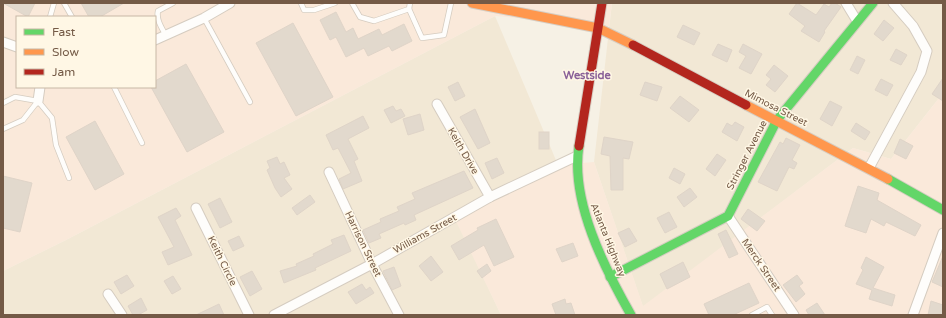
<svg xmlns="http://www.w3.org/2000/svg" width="946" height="318" font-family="'Varela Round',sans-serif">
<rect width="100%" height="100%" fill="#f6f1e5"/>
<g fill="#f2e8d5">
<polygon points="612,3 943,3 943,93 891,159 853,148 643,307 594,162"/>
<polygon points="495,16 558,165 453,213 501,315 3,315 3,271 66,240"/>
</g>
<g fill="#fae9da" fill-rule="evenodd">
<path d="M3 3H612L609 26 495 16 66 240 3 271ZM17 17H155V87H17Z"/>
<polygon points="943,93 943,315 501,315 452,213 558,165 594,162 643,306 853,148 891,159"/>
</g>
<g fill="#e2d9cd" stroke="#dfd4c8">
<polygon points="3,3 35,3 28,17"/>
<polygon points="81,3 124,3 100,17 89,17"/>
<polygon points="797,3 816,15 824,4 829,7 832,3 835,3 841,7 824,31 825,32 819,42 801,31 805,26 789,14"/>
<polygon points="336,12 346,32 353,28 358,39 379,29 382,35 404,24 412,41 392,51 389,46 368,56 364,48 346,57 336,37 330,40 320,20"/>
<polygon points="884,20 894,28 883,41 874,34"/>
<polygon points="293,23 333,97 296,116 256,43"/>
<polygon points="683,25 700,33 694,45 677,37"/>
<polygon points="718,44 732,50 727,62 712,55"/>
<polygon points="743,44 762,54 751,74 739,68 746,56 739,52"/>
<polygon points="896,49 907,55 901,65 890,60"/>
<polygon points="857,56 865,60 858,74 850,70"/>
<polygon points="186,64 224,132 187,152 151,87 155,87 155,81"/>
<polygon points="774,65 788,76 775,92 766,85 771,79 766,75"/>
<polygon points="943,78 943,101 932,94"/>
<polygon points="881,79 893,85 887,96 875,90"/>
<polygon points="458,82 465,96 455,101 448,87"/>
<polygon points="645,82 662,87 657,101 640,95"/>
<polygon points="680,96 699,110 689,122 670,108"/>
<polygon points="830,101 842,107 832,126 820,119"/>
<polygon points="393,106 396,111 401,109 405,116 391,123 384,110"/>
<polygon points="475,109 490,143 478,149 460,117"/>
<polygon points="420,114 424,130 408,135 403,119"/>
<polygon points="363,116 369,128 348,139 358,159 354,161 362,181 343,189 339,179 351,173 338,148 333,150 326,135"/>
<polygon points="95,121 124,174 95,190 66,137"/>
<polygon points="735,122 744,127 737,141 722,132 727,123 732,126"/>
<polygon points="856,123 870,132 865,140 851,131"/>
<rect x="539" y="132" width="10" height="17"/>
<polygon points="604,137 633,142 629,159 623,158 623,190 611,190 610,156 601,154"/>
<polygon points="786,138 800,145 792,160 797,163 794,169 789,167 777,191 758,182 780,142 783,144"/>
<polygon points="900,139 913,146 906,159 894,153"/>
<polygon points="717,154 726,160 715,176 706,169"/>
<polygon points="277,157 280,164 284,162 290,175 284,178 292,189 281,197 275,188 267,170 270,168 267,161"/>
<polygon points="497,158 504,173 492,179 485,163"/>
<polygon points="674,168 685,174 680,184 669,178"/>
<polygon points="464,171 473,188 414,215 416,220 405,225 404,223 379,234 381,238 369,243 363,230 381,222 380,219 399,211 397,207 415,199 412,193"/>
<polygon points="3,176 32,183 20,232 3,228"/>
<polygon points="858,186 879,193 877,200 921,225 915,236 886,222 884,226 871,219 866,233 845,226"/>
<polygon points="690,188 697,197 684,207 677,197"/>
<polygon points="310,195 315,202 297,215 292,208"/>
<polygon points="220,198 232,222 220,228 208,204"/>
<polygon points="176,208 181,216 175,220 192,255 168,265 162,252 174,247 158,217"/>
<polygon points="748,209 765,221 757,231 741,219"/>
<polygon points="669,212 677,227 665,233 657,218"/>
<polygon points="496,219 514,257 494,266 484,245 459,260 451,246 478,230 477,228"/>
<polygon points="629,228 637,241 625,247 618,233"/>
<polygon points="726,230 738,254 729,258 718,234"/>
<polygon points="344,235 351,251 315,268 316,270 284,283 280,271 297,266 296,264 314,256 313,254 333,244 331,240"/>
<polygon points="239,236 244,246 233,251 228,241"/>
<polygon points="573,243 578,256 562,262 556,249"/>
<polygon points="431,256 443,272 431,281 419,266"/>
<polygon points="943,256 943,287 932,282"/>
<polygon points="866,257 884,267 873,288 895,295 892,306 869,299 872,290 856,284 863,270 861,268"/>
<polygon points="683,262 690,277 667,289 660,274"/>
<polygon points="487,264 491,271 482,278 477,271"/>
<polygon points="394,267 401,286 392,290 383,271"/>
<polygon points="252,271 262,289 250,296 240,277"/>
<polygon points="127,275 134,286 121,294 114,282"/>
<polygon points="797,275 803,283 799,286 805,294 796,302 783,285"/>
<polygon points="173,276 181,289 172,294 164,281"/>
<polygon points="749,283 759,303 733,315 709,315 704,304"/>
<polygon points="362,284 366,290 370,287 374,293 356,304 348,292"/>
<polygon points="141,298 147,310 138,315 133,315 128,306"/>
<polygon points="565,299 566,304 571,303 575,315 556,315 552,304"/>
<polygon points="931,301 943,305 943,315 928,315"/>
<polygon points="817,303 825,315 809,315 806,310"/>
<polygon points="219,304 224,315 196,315"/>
</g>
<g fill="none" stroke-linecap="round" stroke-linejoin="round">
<defs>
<g id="lane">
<polyline points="64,3 72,17"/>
<polyline points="301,3 304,10 314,10 335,3"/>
<polyline points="352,3 360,17 374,21 409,9 410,3"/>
<polyline points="409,9 422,38 444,35 451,3"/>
<polyline points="50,17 54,3"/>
<polyline points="204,18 250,102"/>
<path d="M166 36C162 28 156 20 158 11L173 3"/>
<polyline points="114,87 142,143"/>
<polyline points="3,103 15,97 38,101 52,118 56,145 69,178"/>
<polyline points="3,129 23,120 38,101"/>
<polyline points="752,315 767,307 772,315"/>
</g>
<g id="street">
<polyline points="846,3 857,21"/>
<polyline points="155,40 204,18 230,3"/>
<polyline points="3,42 17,47"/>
<polyline points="38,101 40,87"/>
<polyline points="437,104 490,197"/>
<polyline points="869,168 921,72 927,51 913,26 893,3"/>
<polyline points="329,172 372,264 399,315"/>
<polyline points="196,208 249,315"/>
<polyline points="728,216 794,315"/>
<polyline points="108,294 122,315"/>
<polyline points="274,315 372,264 490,197 577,156"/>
<polyline points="913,315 943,233"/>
</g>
<g id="fast">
<path d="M579 146C570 201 605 269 631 315"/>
<polyline points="888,179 943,210"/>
<polyline points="610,277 728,216 777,120 873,3"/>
</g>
<g id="slow">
<polyline points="472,3 598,28 633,45"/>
<polyline points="746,105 888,179"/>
</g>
<g id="jam">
<polyline points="633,45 746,105"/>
<polyline points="579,146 602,3"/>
</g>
</defs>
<use href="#lane" stroke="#d5ccc0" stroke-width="6"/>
<use href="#street" stroke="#d5ccc0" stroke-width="11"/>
<use href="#fast" stroke="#d6cdc2" stroke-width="11"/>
<use href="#slow" stroke="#d6cdc2" stroke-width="11"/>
<use href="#jam" stroke="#d6cdc2" stroke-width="11"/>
<use href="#lane" stroke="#fefdfb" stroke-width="4.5"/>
<use href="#street" stroke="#fefdfb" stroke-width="9"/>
<use href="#fast" stroke="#63d668" stroke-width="9"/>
<use href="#slow" stroke="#ff974d" stroke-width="9"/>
<use href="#jam" stroke="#b3261e" stroke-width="9"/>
</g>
<g text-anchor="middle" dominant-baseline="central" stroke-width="3" stroke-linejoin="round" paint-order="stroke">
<g font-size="10" fill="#745a46" stroke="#fff7e5">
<text transform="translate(776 108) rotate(27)">Mimosa Street</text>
<text transform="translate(463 151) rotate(60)">Keith Drive</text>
<text transform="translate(747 155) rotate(-63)">Stringer Avenue</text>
<text transform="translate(425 234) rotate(-29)">Williams Street</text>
<text transform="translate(608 240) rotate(68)">Atlanta Highway</text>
<text transform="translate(363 244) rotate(64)">Harrison Street</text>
<text transform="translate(222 261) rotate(64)">Keith Circle</text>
<text transform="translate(761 265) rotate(56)">Merck Street</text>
</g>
<g font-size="11" font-weight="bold" fill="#8a6198" stroke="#fff7e5">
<text x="587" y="75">Westside</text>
</g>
</g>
<rect width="946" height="318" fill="none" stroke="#745a46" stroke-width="8"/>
<rect x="16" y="16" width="140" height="72" fill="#fff7e5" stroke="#c7b8a5"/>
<rect x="24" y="29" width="20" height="6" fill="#63d668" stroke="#c7b8a5"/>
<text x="52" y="36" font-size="12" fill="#745a46">Fast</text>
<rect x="24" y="49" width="20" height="6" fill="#ff974d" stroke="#c7b8a5"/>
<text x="52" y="56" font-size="12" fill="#745a46">Slow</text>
<rect x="24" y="69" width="20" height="6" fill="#b3261e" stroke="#c7b8a5"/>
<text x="52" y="76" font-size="12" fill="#745a46">Jam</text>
</svg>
